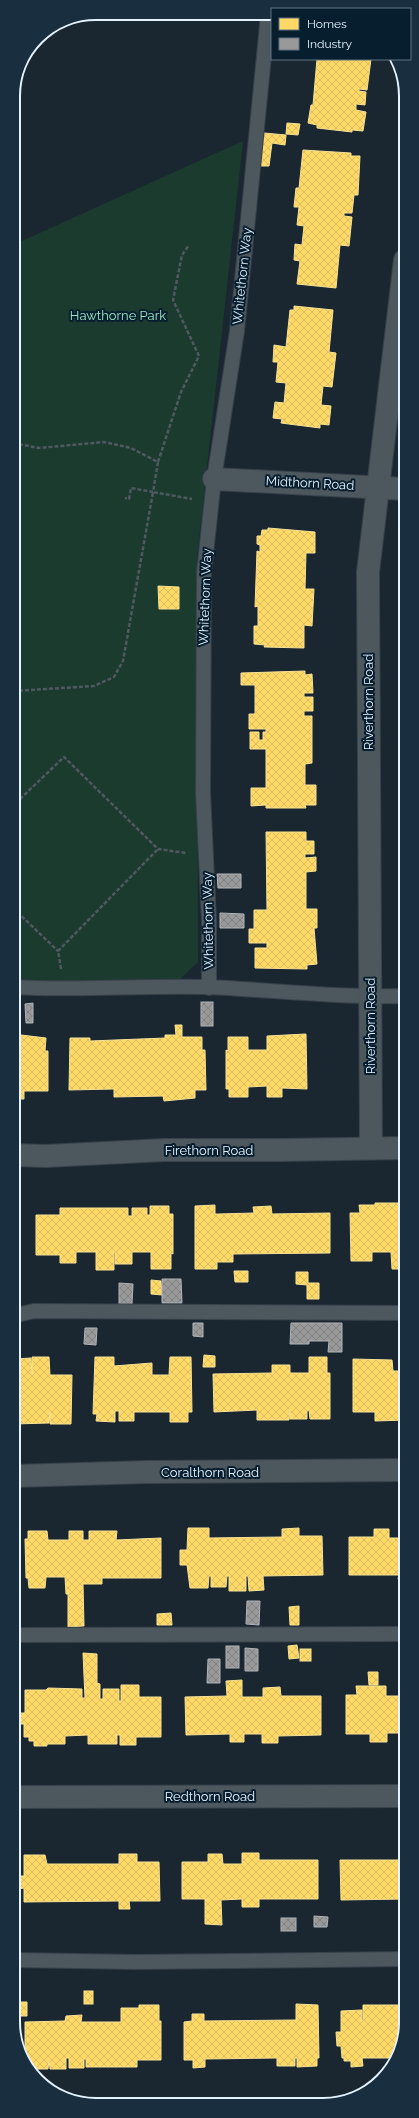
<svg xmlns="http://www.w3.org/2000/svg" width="419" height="2118" font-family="Raleway,sans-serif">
<defs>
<pattern id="homes-cross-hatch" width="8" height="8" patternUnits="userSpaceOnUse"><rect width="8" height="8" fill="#ffd966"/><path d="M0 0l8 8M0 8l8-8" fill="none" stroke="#dabc61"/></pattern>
<pattern id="industry-cross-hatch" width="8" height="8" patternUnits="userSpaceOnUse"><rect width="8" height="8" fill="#999"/><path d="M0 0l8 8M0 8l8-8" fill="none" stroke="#808182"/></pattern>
</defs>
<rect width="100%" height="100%" fill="#1a2731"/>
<polygon fill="#1b3b2e" points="243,141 197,558 198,962 179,980 13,981 13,245"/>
<g fill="url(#homes-cross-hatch)" stroke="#f7e194">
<polygon points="317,59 371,59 367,90 359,89 359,91 366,92 365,105 356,104 356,110 366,112 363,131 352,130 352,132 317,128 317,125 308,123 311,105 313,105"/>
<polygon points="287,123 300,124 298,135 286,134"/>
<polygon points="264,133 286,135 285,145 272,143 269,166 260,166"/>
<polygon points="303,150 351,153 351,156 360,156 358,195 354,195 352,213 344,213 344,216 352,217 349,246 340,245 336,288 297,284 300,261 294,260 295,244 302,245 304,226 297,225 299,207 294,207 296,188 299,188"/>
<polygon points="294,306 333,310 329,352 336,353 332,387 323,386 321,405 331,406 329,425 320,424 320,428 281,423 282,419 273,418 275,402 284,403 286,383 276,382 278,362 273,362 274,345 286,347 290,310 294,310"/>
<polygon points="268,528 315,532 315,553 306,553 305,589 314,589 312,626 304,625 304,648 264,647 265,645 254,644 254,626 258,626 258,606 255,607 257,551 260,552 260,545 257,544 257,536 261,536 262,530 268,530"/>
<polygon points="158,586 179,587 179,609 159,609"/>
<polygon points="305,671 305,675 312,674 313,693 304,693 304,697 313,697 313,711 304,711 304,716 312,716 312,763 305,764 305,785 316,785 316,805 305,805 306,808 266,808 266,805 251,806 251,788 266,788 266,749 250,749 250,732 259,732 259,740 263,740 263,732 266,732 266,729 249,729 249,714 255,714 255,685 241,685 241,673"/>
<polygon points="266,832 306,832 306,841 314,841 314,854 305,854 305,858 316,857 316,871 306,872 306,909 317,909 317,928 314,928 317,964 307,965 307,969 255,968 255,948 267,948 267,943 249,943 249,929 254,929 254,910 267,910"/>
<polygon points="175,1025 182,1025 182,1037 202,1037 202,1050 205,1050 206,1090 195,1090 195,1098 164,1101 163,1096 114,1097 114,1089 69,1090 70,1038 90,1038 90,1041 165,1038 165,1035 176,1035"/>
<polygon points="13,1034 46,1038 45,1051 48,1051 48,1091 24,1091 24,1099 13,1099"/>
<polygon points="306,1034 307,1089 282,1088 282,1097 267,1097 267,1086 248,1087 248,1097 229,1097 229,1089 226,1089 226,1050 228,1051 228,1037 248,1037 248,1050 267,1050 267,1036"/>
<polygon points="375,1203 406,1203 406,1269 392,1269 391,1252 372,1252 372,1261 351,1261 350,1213 360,1213 359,1205 375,1205"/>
<polygon points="215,1205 215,1214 218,1214 254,1213 253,1207 271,1206 272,1214 330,1213 330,1253 233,1254 233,1262 217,1262 217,1269 195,1269 195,1206"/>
<polygon points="150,1206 169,1206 169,1214 173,1214 173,1254 171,1253 171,1269 151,1269 151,1252 132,1252 132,1264 115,1264 115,1252 114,1252 114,1270 96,1270 96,1252 76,1252 76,1263 60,1263 60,1255 36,1255 36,1215 60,1215 60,1208 128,1208 128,1216 132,1216 132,1208 147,1208 147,1215 150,1215"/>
<polygon points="234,1271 248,1271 248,1282 235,1282"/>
<polygon points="296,1272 308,1272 308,1283 319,1283 319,1299 307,1299 307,1285 296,1284"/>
<polygon points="151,1280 161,1281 162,1295 151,1294"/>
<polygon points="204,1355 215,1356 215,1367 203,1367"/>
<polygon points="32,1357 49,1357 50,1375 72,1375 71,1424 50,1424 50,1412 49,1423 14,1424 15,1359 31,1358 32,1375"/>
<polygon points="95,1357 114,1357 114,1366 152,1363 152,1375 169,1375 170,1357 191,1357 192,1412 188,1412 188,1422 170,1422 170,1412 134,1412 134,1421 119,1421 119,1411 115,1411 115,1422 96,1421 97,1414 93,1414"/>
<polygon points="309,1357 327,1357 327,1373 330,1373 330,1419 310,1419 309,1410 307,1411 307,1419 290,1419 290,1409 289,1420 257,1420 257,1410 214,1412 213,1374 272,1373 272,1365 290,1365 290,1373 309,1373"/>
<polygon points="353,1359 392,1360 393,1371 406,1371 406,1420 375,1421 375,1412 353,1412"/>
<polygon points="188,1528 209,1528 209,1538 282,1537 282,1529 299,1528 299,1536 322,1536 323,1575 263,1576 264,1590 249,1591 248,1576 246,1576 246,1591 229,1591 229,1576 227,1576 226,1587 211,1587 211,1576 209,1576 208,1588 190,1588 187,1565 180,1565 180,1550 187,1550"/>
<polygon points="374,1529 389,1529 389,1538 406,1538 406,1579 398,1579 399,1575 349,1575 349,1537 374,1537"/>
<polygon points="28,1531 47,1531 48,1540 69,1540 69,1531 83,1531 83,1540 89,1540 89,1531 117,1531 116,1540 161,1538 161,1578 102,1578 102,1584 83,1584 84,1626 68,1627 68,1594 66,1594 65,1577 46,1577 45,1588 29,1588 28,1578 26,1578 25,1539 28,1539"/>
<polygon points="299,1606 299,1625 290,1625 289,1607"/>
<polygon points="171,1613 172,1625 157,1625 157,1614"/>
<polygon points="297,1645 299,1658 289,1659 288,1646"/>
<rect x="300" y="1649" width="11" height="12"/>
<polygon points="83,1653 97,1654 97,1683 100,1684 100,1699 103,1699 103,1689 119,1689 119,1701 121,1701 121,1685 139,1685 139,1697 161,1697 161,1737 136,1737 136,1745 120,1745 120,1735 117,1735 117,1744 88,1744 88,1735 65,1736 65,1744 47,1744 47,1746 34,1746 34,1741 29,1741 29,1737 24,1737 24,1724 19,1724 18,1713 25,1713 25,1690 46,1690 48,1688 82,1689 82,1698 85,1698"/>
<polygon points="368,1672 378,1672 378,1685 369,1685"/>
<polygon points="242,1680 242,1697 263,1697 263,1688 280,1687 281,1696 321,1696 321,1735 278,1736 278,1743 262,1743 262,1734 244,1734 244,1742 230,1742 230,1734 186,1735 185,1697 227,1696 226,1681"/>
<polygon points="356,1686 386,1686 386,1696 406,1696 406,1733 387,1733 387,1742 370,1742 370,1734 346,1734 346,1695 357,1695"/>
<polygon points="242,1853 259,1853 259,1860 318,1860 318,1899 259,1899 259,1907 242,1907 242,1899 221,1900 222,1925 205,1924 205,1899 182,1899 182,1862 208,1862 208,1854 222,1854 223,1864 242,1864"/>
<polygon points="119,1854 137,1854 137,1862 159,1862 160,1901 129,1901 130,1909 119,1909 119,1901 24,1902 24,1888 18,1889 18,1876 24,1876 24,1855 45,1855 47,1864 119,1864"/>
<polygon points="340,1860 406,1860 406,1899 341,1900"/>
<rect x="84" y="1991" width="9" height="13"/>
<polygon points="14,2002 27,2002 27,2016 16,2016"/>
<polygon points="296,2004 318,2005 319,2058 317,2058 317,2066 297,2067 297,2058 295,2058 295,2066 277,2066 277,2058 205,2059 205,2067 193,2068 193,2060 184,2060 184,2022 192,2021 192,2014 204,2014 204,2021 296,2020"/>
<polygon points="139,2005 159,2005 159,2021 161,2021 161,2060 137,2060 137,2067 86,2067 86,2059 84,2059 84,2068 69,2068 69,2058 66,2058 66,2069 50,2069 49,2060 48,2069 30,2069 25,2058 25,2022 65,2021 66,2016 82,2015 81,2022 121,2022 121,2008 139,2008"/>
<polygon points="363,2005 399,2005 399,2020 406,2020 406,2027 393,2058 362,2058 363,2066 351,2067 351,2061 344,2061 344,2058 342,2058 341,2046 337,2046 336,2032 341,2032 341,2011 362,2010 362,2021 363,2020"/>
</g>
<g fill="url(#industry-cross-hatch)" stroke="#b0b4b8">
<polygon points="217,874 241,874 241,888 218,888"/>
<polygon points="220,913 244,914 244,928 220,928"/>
<rect x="201" y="1002" width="12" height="24"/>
<polygon points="33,1003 33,1023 26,1023 25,1004"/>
<polygon points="162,1279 181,1279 182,1303 162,1303"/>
<polygon points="119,1283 133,1284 132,1304 119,1304"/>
<polygon points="193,1323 203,1323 203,1337 193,1336"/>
<polygon points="291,1323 342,1323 342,1352 328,1352 329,1341 309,1341 309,1344 290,1344"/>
<polygon points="85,1328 97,1328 96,1345 84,1344"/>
<polygon points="247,1601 260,1601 259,1625 246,1624"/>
<rect x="226" y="1646" width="13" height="22"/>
<polygon points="245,1648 258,1649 258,1671 245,1671"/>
<polygon points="208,1659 220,1659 220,1683 207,1683"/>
<polygon points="314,1916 328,1917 327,1927 314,1927"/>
<rect x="281" y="1918" width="15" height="13"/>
</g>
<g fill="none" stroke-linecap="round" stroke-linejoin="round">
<defs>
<g id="lane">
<path d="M13 987C78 991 143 985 208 987 274 990 340 998 406 996"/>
<polyline points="209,988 209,921 203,793 204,572 214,479 237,331 268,15"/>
<polyline points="13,1316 34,1311 406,1313"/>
<polyline points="14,1635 406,1634"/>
<polyline points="14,1960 136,1962 406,1959"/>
</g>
<g id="street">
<polyline points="214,479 405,489"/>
<polyline points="371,1147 368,572 405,260"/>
<polyline points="13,1155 46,1156 164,1150 282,1150 406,1148"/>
<polyline points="14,1476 147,1472 406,1470"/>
<polyline points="14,1797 406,1796"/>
</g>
</defs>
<use href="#lane" stroke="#37414a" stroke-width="16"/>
<use href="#street" stroke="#37414a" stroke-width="24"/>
<g stroke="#505860" stroke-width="2.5" stroke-dasharray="4 2" stroke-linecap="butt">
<polyline points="13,443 39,448 104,442 131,448 158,462 153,492 131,488 129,499 125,498"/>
<polyline points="158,462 181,392 199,356 173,300 182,255 189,245"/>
<polyline points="13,691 94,686 114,677 123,661 153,492 192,499"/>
<polyline points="20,799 64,757 158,849 186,853"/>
<polyline points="13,908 58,951"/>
<polyline points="61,969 58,951 158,849"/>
</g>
<use href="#lane" stroke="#4d575e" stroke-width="14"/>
<use href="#street" stroke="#4d575e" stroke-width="22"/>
</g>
<g text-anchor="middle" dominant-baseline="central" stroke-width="4" stroke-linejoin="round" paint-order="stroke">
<g font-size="13" fill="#e5f3ff" stroke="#071e2f">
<text transform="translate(242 276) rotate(-84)">Whitethorn Way</text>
<text transform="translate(310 483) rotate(3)">Midthorn Road</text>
<text transform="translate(205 597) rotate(-88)">Whitethorn Way</text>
<text transform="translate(368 702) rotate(-90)">Riverthorn Road</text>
<text transform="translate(208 921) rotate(-91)">Whitethorn Way</text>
<text transform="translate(370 1026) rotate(-90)">Riverthorn Road</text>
<text x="209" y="1150">Firethorn Road</text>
<text x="210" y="1472">Coralthorn Road</text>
<text x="210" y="1796">Redthorn Road</text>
</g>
<g font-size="13" fill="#98e6be" stroke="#071e2f">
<text x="118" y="315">Hawthorne Park</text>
</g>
</g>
<path d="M0 0H419V2118H0ZM96 20H323A76 76 0 0 1 399 96V2022A76 76 0 0 1 323 2098H96A76 76 0 0 1 20 2022V96A76 76 0 0 1 96 20Z" fill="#192f40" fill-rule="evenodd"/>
<path fill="none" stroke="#e5f3ff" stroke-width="2" d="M96 20H323A76 76 0 0 1 399 96V2022A76 76 0 0 1 323 2098H96A76 76 0 0 1 20 2022V96A76 76 0 0 1 96 20Z"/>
<rect x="271" y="8" width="140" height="52" fill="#071e2f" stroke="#607382"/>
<rect x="279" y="18" width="20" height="12" fill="#ffd966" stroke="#607382"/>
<text x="307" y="28" font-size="12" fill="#e5f3ff">Homes</text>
<rect x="279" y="38" width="20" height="12" fill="#999999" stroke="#607382"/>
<text x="307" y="48" font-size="12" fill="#e5f3ff">Industry</text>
</svg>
